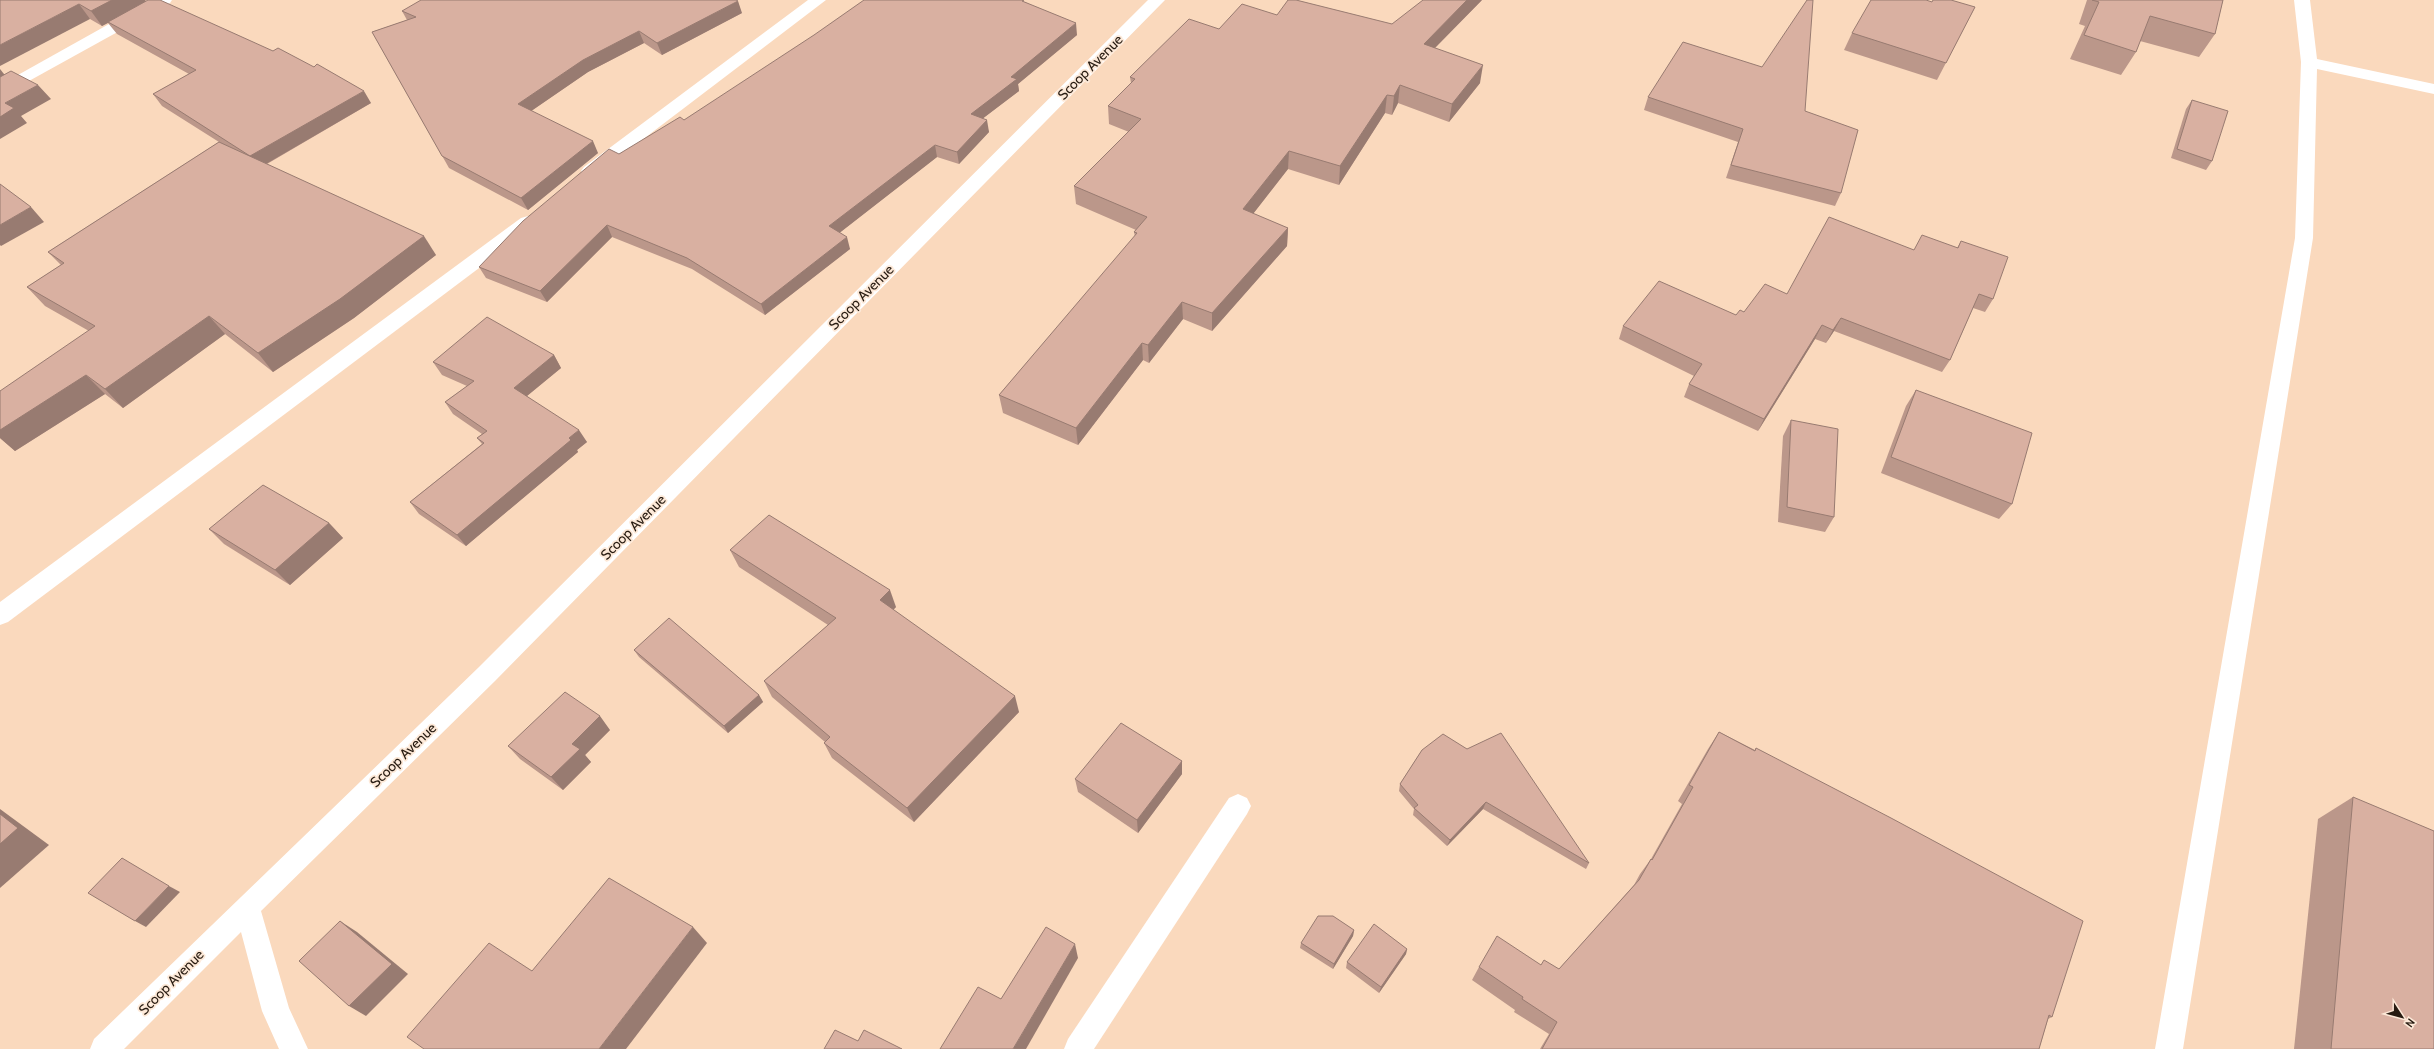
<svg xmlns="http://www.w3.org/2000/svg" width="2434" height="1049" font-family="Cabin,sans-serif">
<rect width="100%" height="100%" fill="#fad9bd"/>
<g fill="none" stroke-linecap="round" stroke-linejoin="round">
<g fill="#fff" fill-rule="evenodd">
<polygon points="152,0 172,0 170,3 0,97 0,85"/>
<polygon points="808,0 826,0 596,175 590,177 584,175 581,171 584,167"/>
<polygon points="1148,0 1165,0 495,681 261,911 289,1008 308,1049 279,1049 262,1011 241,932 124,1049 90,1049 94,1039 479,667"/>
<polygon points="2294,0 2310,0 2317,59 2434,84 2434,94 2317,69 2313,238 2183,1049 2155,1049 2295,238 2301,62"/>
<polygon points="528,216 535,218 537,222 535,226 8,622 0,625 0,602 521,218"/>
<polygon points="1238,794 1247,798 1251,806 1247,814 1094,1049 1064,1049 1068,1039 1229,798"/>
</g>
</g>
<g fill="#bb978a">
<polygon points="0,0 145,0 146,1 371,103 267,164 436,255 354,318 273,372 225,334 123,408 105,394 15,451 0,438 0,430 89,331 45,306 27,287 61,265 48,252 219,142 162,106 153,94 189,74 117,34 108,23 102,26 90,19"/>
<polygon points="1482,0 1435,48 1480,83 1449,122 1398,103 1392,115 1385,113 1339,185 1288,169 1253,214 1288,228 1287,246 1212,331 1183,319 1149,363 1143,360 1078,445 1003,413 999,395 1135,237 1134,232 1136,230 1076,204 1074,186 1129,132 1109,124 1108,106 1131,83 1130,77 1219,29 1277,15 1392,24"/>
<polygon points="2087,0 2223,0 2215,34 2199,57 2140,41 2136,52 2121,75 2070,59 2085,26 2079,24"/>
<polygon points="1025,2 1077,35 1018,84 1019,91 983,118 989,132 959,164 937,157 839,233 850,249 765,315 692,269 612,237 547,302 486,278 479,267 619,154 684,120"/>
<polygon points="1932,2 1975,7 1937,80 1844,50 1852,33"/>
<polygon points="402,11 742,13 662,55 644,43 588,72 531,111 598,153 528,210 449,168 372,32 407,20"/>
<polygon points="1648,97 1805,111 1841,193 1835,206 1726,178 1738,142 1644,110"/>
<polygon points="2192,100 2212,161 2206,170 2171,158 2186,109"/>
<polygon points="1961,241 1993,299 1985,312 1973,308 1950,360 1942,372 1834,331 1826,343 1815,339 1758,431 1684,397 1689,384 1694,376 1619,339 1623,326 1736,315 1787,294 1914,250 1957,248"/>
<polygon points="554,355 561,368 527,396 587,442 577,450 578,452 466,546 419,514 410,502 482,444 477,438 482,434 453,414 445,402 467,386 442,375 433,362"/>
<polygon points="1916,390 2012,504 1999,519 1881,473 1906,406"/>
<polygon points="1791,420 1834,517 1825,532 1778,522 1783,436"/>
<polygon points="329,523 343,538 290,585 224,544 209,529"/>
<polygon points="730,550 896,607 893,610 1019,712 914,822 832,758 824,743 825,742 772,697 764,681 828,625 739,567"/>
<polygon points="634,650 759,695 763,702 728,733 639,657"/>
<polygon points="610,730 585,755 591,762 563,790 520,759 508,746"/>
<polygon points="1719,732 1755,750 1756,748 2052,1017 2048,1019 2039,1049 1540,1049 1549,1034 1514,1012 1515,1010 1472,980 1479,967 1541,965 1559,969 1634,885 1640,874 1651,859 1682,804 1678,801 1708,749"/>
<polygon points="1422,750 1589,863 1586,869 1483,809 1447,846 1413,815 1414,809 1399,791 1400,784"/>
<polygon points="1182,761 1182,774 1138,833 1078,792 1075,779"/>
<polygon points="2353,797 2434,1049 2294,1049 2318,819"/>
<polygon points="1354,930 1353,936 1333,969 1300,948 1301,943"/>
<polygon points="1407,949 1406,954 1379,993 1346,968 1347,962"/>
</g>
<g fill="#987b71">
<polygon points="112,0 145,0 146,2 102,26 91,11"/>
<polygon points="1467,0 1482,0 1421,62 1424,44"/>
<polygon points="738,1 742,13 662,55 657,43"/>
<polygon points="79,4 90,19 0,66 0,45"/>
<polygon points="1076,23 1077,35 1018,84 1019,91 973,126 971,114 1011,77"/>
<polygon points="639,31 644,43 588,72 524,116 518,104 583,60"/>
<polygon points="1483,65 1480,83 1449,122 1452,104"/>
<polygon points="0,69 8,79 0,84"/>
<polygon points="38,85 51,99 21,116 27,123 0,139 0,117 5,103"/>
<polygon points="1400,85 1398,103 1392,115 1394,96"/>
<polygon points="364,91 371,103 259,168 250,156"/>
<polygon points="1387,95 1385,113 1339,185 1340,166"/>
<polygon points="987,120 989,132 959,164 957,152"/>
<polygon points="593,141 598,153 528,210 521,198"/>
<polygon points="935,145 937,157 833,238 829,226"/>
<polygon points="1289,151 1288,169 1242,228 1243,209"/>
<polygon points="31,207 44,222 1,246 0,245 0,225"/>
<polygon points="607,225 612,237 547,302 540,291"/>
<polygon points="1288,228 1287,246 1212,331 1212,313"/>
<polygon points="424,236 436,255 354,318 273,372 258,353"/>
<polygon points="847,237 850,249 765,315 761,304"/>
<polygon points="1182,302 1183,319 1149,363 1148,345"/>
<polygon points="209,316 225,334 123,408 105,389"/>
<polygon points="1841,318 1834,331 1826,343 1833,330"/>
<polygon points="1822,325 1815,339 1758,431 1764,419"/>
<polygon points="1142,343 1143,360 1078,445 1076,428"/>
<polygon points="554,355 561,368 522,400 514,388"/>
<polygon points="86,375 105,394 15,451 0,438 0,430"/>
<polygon points="579,430 587,442 577,450 578,452 466,546 457,535 569,438"/>
<polygon points="329,523 343,538 290,585 275,570"/>
<polygon points="890,590 896,607 886,617 880,600"/>
<polygon points="759,695 763,702 728,733 724,726"/>
<polygon points="1015,696 1019,712 914,822 907,808"/>
<polygon points="600,716 610,730 585,755 591,762 563,790 551,777 572,744"/>
<polygon points="1182,761 1182,774 1138,833 1137,820"/>
<polygon points="1486,802 1483,809 1447,846 1450,840"/>
<polygon points="0,809 49,845 0,888"/>
<polygon points="169,886 180,892 146,927 135,921"/>
<polygon points="340,921 357,932 408,974 366,1016 349,1006"/>
<polygon points="693,927 707,943 626,1049 599,1049"/>
<polygon points="1354,930 1353,936 1333,969 1334,964"/>
<polygon points="1075,944 1078,958 1026,1049 1013,1049"/>
<polygon points="1407,949 1406,954 1379,993 1381,987"/>
</g>
<g fill="#d9b0a1" stroke="#987b71">
<polygon points="0,0 112,0 91,11 79,4 0,45"/>
<polygon points="148,0 160,0 273,51 278,48 314,67 317,64 364,91 250,156 153,94 196,70 108,22"/>
<polygon points="421,0 736,0 738,1 657,43 639,31 583,60 518,104 593,141 521,198 442,156 372,32 416,17 402,11"/>
<polygon points="864,0 1024,0 1022,1 1076,23 1011,77 1017,79 971,114 987,120 957,152 935,145 829,226 847,237 761,304 687,258 607,225 540,291 479,267 523,221 609,149 619,154 680,117 684,120 814,35"/>
<polygon points="1288,0 1296,0 1392,24 1423,0 1467,0 1424,44 1483,65 1452,104 1400,85 1394,96 1387,95 1340,166 1289,151 1243,209 1288,228 1212,313 1182,302 1148,345 1142,343 1076,428 999,395 1137,233 1134,232 1147,217 1074,186 1141,119 1108,106 1135,79 1130,77 1189,19 1219,29 1242,4 1277,15"/>
<polygon points="1807,0 1813,0 1805,111 1858,130 1841,193 1731,165 1743,129 1648,97 1683,42 1762,67"/>
<polygon points="1871,0 1926,0 1932,2 1933,0 1951,0 1975,7 1946,63 1852,33"/>
<polygon points="2092,0 2223,0 2215,34 2150,16 2136,52 2084,35 2099,2"/>
<polygon points="11,71 38,85 5,103 14,108 0,117 0,77"/>
<polygon points="2192,100 2228,111 2212,161 2177,149"/>
<polygon points="219,142 424,236 340,299 258,353 209,316 105,389 86,375 0,430 0,391 95,326 27,287 64,263 48,252"/>
<polygon points="0,184 31,207 0,225"/>
<polygon points="1829,217 1914,250 1922,235 1958,248 1961,241 2008,257 1993,299 1979,294 1950,360 1841,318 1833,330 1822,325 1764,419 1689,384 1702,364 1623,326 1659,281 1736,315 1740,310 1744,312 1765,284 1787,294"/>
<polygon points="487,317 554,355 514,388 579,430 569,438 571,440 457,535 410,502 484,443 477,438 487,431 445,402 474,381 433,362"/>
<polygon points="1916,390 2032,433 2012,504 1891,457"/>
<polygon points="1791,420 1838,429 1834,517 1787,507"/>
<polygon points="263,485 329,523 275,570 209,529"/>
<polygon points="769,515 890,590 880,600 1015,696 907,808 824,743 830,737 764,681 836,618 730,550"/>
<polygon points="669,618 759,695 724,726 634,650"/>
<polygon points="565,692 600,716 572,744 580,749 551,777 508,746"/>
<polygon points="1121,723 1182,761 1137,820 1075,779"/>
<polygon points="1719,732 1755,751 1756,748 1891,818 2083,921 2052,1017 2049,1015 2039,1049 1542,1049 1557,1022 1522,999 1523,997 1479,967 1497,936 1541,965 1544,960 1559,969 1639,880 1651,859 1652,860 1693,787 1689,785"/>
<polygon points="1501,733 1589,863 1486,802 1450,840 1414,808 1418,805 1400,784 1422,750 1443,734 1467,749"/>
<polygon points="2353,797 2434,831 2434,1049 2331,1049"/>
<polygon points="0,814 18,828 0,844"/>
<polygon points="122,858 169,886 135,921 88,893"/>
<polygon points="609,878 693,927 599,1049 424,1049 407,1037 489,943 532,971"/>
<polygon points="1318,916 1333,916 1354,930 1334,964 1301,943"/>
<polygon points="340,921 392,964 349,1006 299,961"/>
<polygon points="1374,924 1407,949 1381,987 1347,962"/>
<polygon points="1046,927 1075,944 1013,1049 940,1049 978,987 1001,999"/>
<polygon points="835,1030 858,1041 864,1030 902,1049 824,1049"/>
</g>
<g text-anchor="middle" dominant-baseline="central" stroke-width="3.5" stroke-linejoin="round" paint-order="stroke">
<g font-size="14" fill="#271b11" stroke="#fde9d8">
<text transform="translate(1090 67) rotate(-45)">Scoop Avenue</text>
<text transform="translate(861 297) rotate(-45)">Scoop Avenue</text>
<text transform="translate(633 527) rotate(-45)">Scoop Avenue</text>
<text transform="translate(403 755) rotate(-44)">Scoop Avenue</text>
<text transform="translate(171 982) rotate(-45)">Scoop Avenue</text>
</g>
</g>
<g transform="translate(2402 1017) rotate(126)" stroke="#fde9d8" stroke-width="3" paint-order="stroke">
<path d="M0-3L7 15L0 10L-7 15Z" fill="#271b11"/>
<text y="-6" font-size="11" font-weight="bold" text-anchor="middle" fill="#271b11">N</text>
</g>
</svg>
